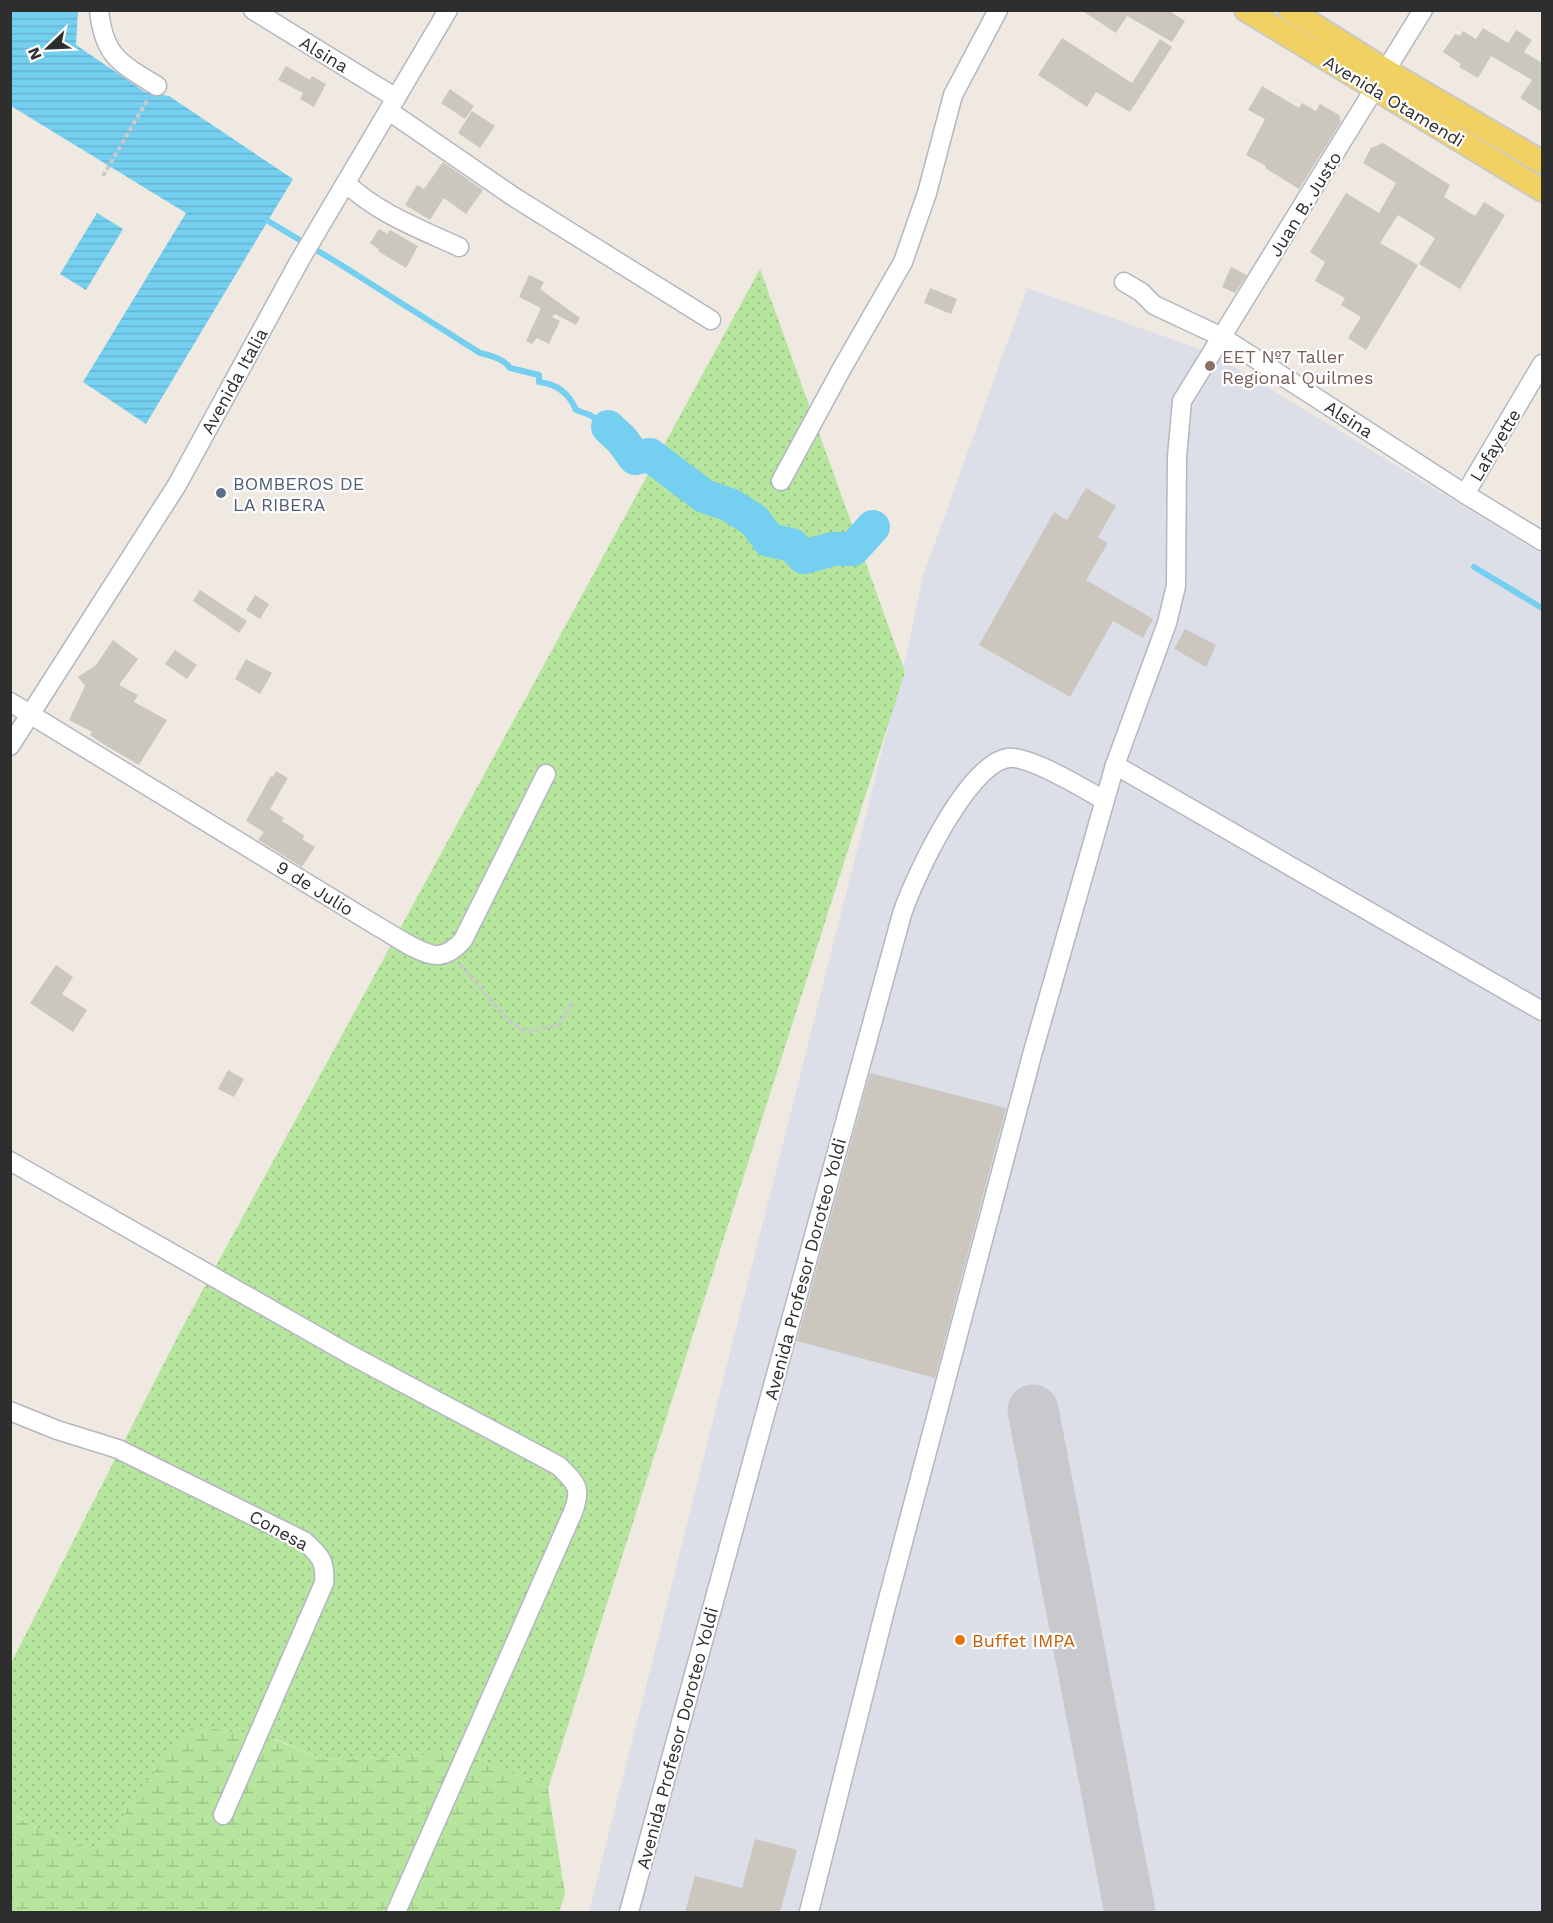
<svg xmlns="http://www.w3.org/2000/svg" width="1553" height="1923" font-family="'Work Sans',sans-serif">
<defs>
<pattern id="grass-dots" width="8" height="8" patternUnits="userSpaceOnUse" patternTransform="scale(1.5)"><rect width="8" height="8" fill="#b6e59e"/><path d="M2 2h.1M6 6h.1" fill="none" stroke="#9dc588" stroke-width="1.8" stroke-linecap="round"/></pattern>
<pattern id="wetland-marsh" width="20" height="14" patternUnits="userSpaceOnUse" patternTransform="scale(1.5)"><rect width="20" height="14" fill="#b6e59e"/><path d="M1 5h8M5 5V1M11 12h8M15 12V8" fill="none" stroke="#9dc588"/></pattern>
<pattern id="water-rules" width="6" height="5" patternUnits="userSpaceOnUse" patternTransform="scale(1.5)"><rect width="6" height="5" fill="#75cff0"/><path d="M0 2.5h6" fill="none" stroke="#66b2ce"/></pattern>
</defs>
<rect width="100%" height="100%" fill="#efe9e1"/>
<polygon fill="#dcdee8" points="1027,288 1211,353 1542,554 1542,1912 589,1912 907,652 923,576"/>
<polygon fill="url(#grass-dots)" points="760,269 905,672 548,1788 463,1753 325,1760 275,1739 131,1800 114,1837 90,1849 33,1827 11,1812 10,1665 182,1328"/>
<polygon fill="url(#wetland-marsh)" points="193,1726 268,1737 325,1760 463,1753 548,1788 565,1894 559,1912 11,1912 10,1812 33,1827 90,1849 114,1837 131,1800"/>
<g fill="url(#water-rules)">
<polygon points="10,11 78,11 76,45 145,92 169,96 293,179 146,424 83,382 186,213 11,106"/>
<polygon points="97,213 123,229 86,290 60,274"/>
</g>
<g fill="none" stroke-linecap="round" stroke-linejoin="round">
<g stroke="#75cff0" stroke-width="6">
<path d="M268 221 338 263 480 353C490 355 504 359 510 368L539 375V382C557 384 569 393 576 410L590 415 608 427"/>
<polyline points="1474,567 1542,608"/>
</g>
<polyline stroke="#75cff0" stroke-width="34" points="608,427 622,440 635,458 650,455 704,496 730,505 754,520 769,540 792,545 804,557 833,549 853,549 873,527"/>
<polyline stroke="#c9c8cc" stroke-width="51" points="1033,1410 1130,1912"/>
</g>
<g fill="#cbc7bf">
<polygon points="1081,10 1168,10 1185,21 1172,42 1127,16 1116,33"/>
<polygon points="1483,28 1508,43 1516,30 1532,40 1524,52 1542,63 1542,112 1520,98 1532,80 1491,56 1478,78 1459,67 1461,64 1443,52 1455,34 1460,36 1463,31 1476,39"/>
<polygon points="1062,38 1132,83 1160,39 1172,47 1130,112 1096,92 1087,107 1038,75"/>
<polygon points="286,66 310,80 312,76 326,84 314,107 300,99 303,93 278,80"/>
<polygon points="1262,86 1299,108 1302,103 1316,111 1320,104 1339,115 1341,122 1299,189 1265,168 1266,166 1246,155 1265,119 1248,110"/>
<polygon points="450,89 474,106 465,119 441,103"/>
<polygon points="472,111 495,126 480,148 458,133"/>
<polygon points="1383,143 1450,185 1444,197 1475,216 1484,202 1505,215 1460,289 1419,264 1435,238 1398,215 1380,243 1418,265 1366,350 1348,338 1361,317 1341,305 1345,298 1315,281 1325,262 1310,252 1346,193 1379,213 1396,183 1363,163 1371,148"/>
<polygon points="443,162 483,190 466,214 444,198 430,220 405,205 417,185 424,189"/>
<polygon points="379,229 388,234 390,230 418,246 406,268 378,251 379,249 370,243"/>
<polygon points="1231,267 1247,275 1235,293 1222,287"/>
<polygon points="529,275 544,282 540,289 580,318 576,325 555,314 552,317 560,321 549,344 537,338 532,344 526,341 541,308 519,297"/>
<polygon points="930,288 957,299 951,314 924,303"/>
<polygon points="1086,488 1116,506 1098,537 1108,543 1086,580 1153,619 1143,638 1113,621 1070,697 979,645 1054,512 1067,520"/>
<polygon points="200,590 247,621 239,633 193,601"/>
<polygon points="255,595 269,604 260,619 246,610"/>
<polygon points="1185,629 1216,645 1206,667 1174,649"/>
<polygon points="113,640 138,659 119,685 138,695 134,702 167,720 139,765 103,744 90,735 92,732 69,720 85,686 78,677 96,665"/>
<polygon points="175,650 197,665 187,679 165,664"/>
<polygon points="246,659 272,673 260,694 235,679"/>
<polygon points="276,771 288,778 270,809 284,818 282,821 305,836 302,839 315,847 302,867 258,840 264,832 246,821 271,776 273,777"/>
<polygon points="56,965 73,977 62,994 87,1010 73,1032 30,1003"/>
<polygon points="228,1070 244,1079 234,1097 218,1089"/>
<polygon points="870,1073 1006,1108 935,1378 797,1341"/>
<polygon points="755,1839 797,1850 780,1912 685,1912 695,1876 742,1888"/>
</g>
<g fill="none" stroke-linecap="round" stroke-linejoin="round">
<defs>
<g id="minor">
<path d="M99 10C104 57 120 63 157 86"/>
<polyline points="253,10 396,98"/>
<polyline points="389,111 514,197 711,320"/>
<path d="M346 183C377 213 420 229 459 247"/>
<polyline points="1124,282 1141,292 1154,305 1222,337 1465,494 1542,541"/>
<polyline points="781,481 841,370 903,262 927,193 953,95 998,10"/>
<polyline points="1465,494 1542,364"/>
<path d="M10 702 377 926C392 934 423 957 439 955 449 954 456 948 463 940L546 774"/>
<polyline points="10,746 177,485 300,260 448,10"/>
<polyline points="1115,765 1542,1011"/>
<path d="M10 1161 349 1354 559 1466C577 1484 582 1488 573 1512L396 1912"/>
<path d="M10 1411 57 1430 118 1449 304 1541C320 1555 326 1561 324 1583L223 1815"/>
<path d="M629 1912 902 914C914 878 967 764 1008 758 1029 755 1084 789 1104 800"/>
<polyline points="809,1912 884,1614 1032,1055 1115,765 1167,623 1176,586 1177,457 1182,401 1423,10"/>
</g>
<g id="major">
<polyline points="1246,10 1542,190"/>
<polyline points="1290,10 1387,71 1542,162"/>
</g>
</defs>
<use href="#minor" stroke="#b4b7c1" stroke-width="21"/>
<use href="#major" stroke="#c9c9c9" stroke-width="26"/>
<g stroke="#c9c9c9" stroke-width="4" stroke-dasharray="4.5 3" stroke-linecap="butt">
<polyline points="103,176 148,99"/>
<polyline points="460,964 507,1019 526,1032 559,1025 572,1003"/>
</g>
<use href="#minor" stroke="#fff" stroke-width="18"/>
<use href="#major" stroke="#f2d163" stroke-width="22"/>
</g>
<circle fill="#8d6e63" stroke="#fff" stroke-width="2" cx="1210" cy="366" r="6"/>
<circle fill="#5c6f8a" stroke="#fff" stroke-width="2" cx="221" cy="493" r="6"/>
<circle fill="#e8710a" stroke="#fff" stroke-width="2" cx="960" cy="1640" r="6"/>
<g text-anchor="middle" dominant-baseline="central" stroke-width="4.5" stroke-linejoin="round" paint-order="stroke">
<g font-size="18" fill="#2e2e2e" stroke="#fff">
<text transform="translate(324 54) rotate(31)">Alsina</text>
<text transform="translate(1394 101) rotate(31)">Avenida Otamendi</text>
<text transform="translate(1305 204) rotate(-58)">Juan B. Justo</text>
<text transform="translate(234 381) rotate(-61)">Avenida Italia</text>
<text transform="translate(1349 419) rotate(33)">Alsina</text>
<text transform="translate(1495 445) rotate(-59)">Lafayette</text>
<text transform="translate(315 888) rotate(32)">9 de Julio</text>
<text transform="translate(805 1269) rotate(-75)">Avenida Profesor Doroteo Yoldi</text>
<text transform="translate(279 1530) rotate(29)">Conesa</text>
<text transform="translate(677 1738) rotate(-75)">Avenida Profesor Doroteo Yoldi</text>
</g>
<g font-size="18" fill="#785e54" stroke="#fff" text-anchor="start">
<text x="1222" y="356">EET Nº7 Taller<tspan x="1222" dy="21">Regional Quilmes</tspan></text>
</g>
<g font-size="18" fill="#4e5e75" stroke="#fff" text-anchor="start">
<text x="233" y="483">BOMBEROS DE<tspan x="233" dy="21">LA RIBERA</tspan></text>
</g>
<g font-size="18" fill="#c56008" stroke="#fff" text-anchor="start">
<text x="972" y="1640">Buffet IMPA</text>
</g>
</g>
<rect width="1553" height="1923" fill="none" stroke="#2e2e2e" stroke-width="24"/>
<g transform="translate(48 48) rotate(247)" stroke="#ffffff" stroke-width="4.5" paint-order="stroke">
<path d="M0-4.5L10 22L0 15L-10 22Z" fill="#2e2e2e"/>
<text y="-9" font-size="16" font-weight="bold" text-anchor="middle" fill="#2e2e2e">N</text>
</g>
</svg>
